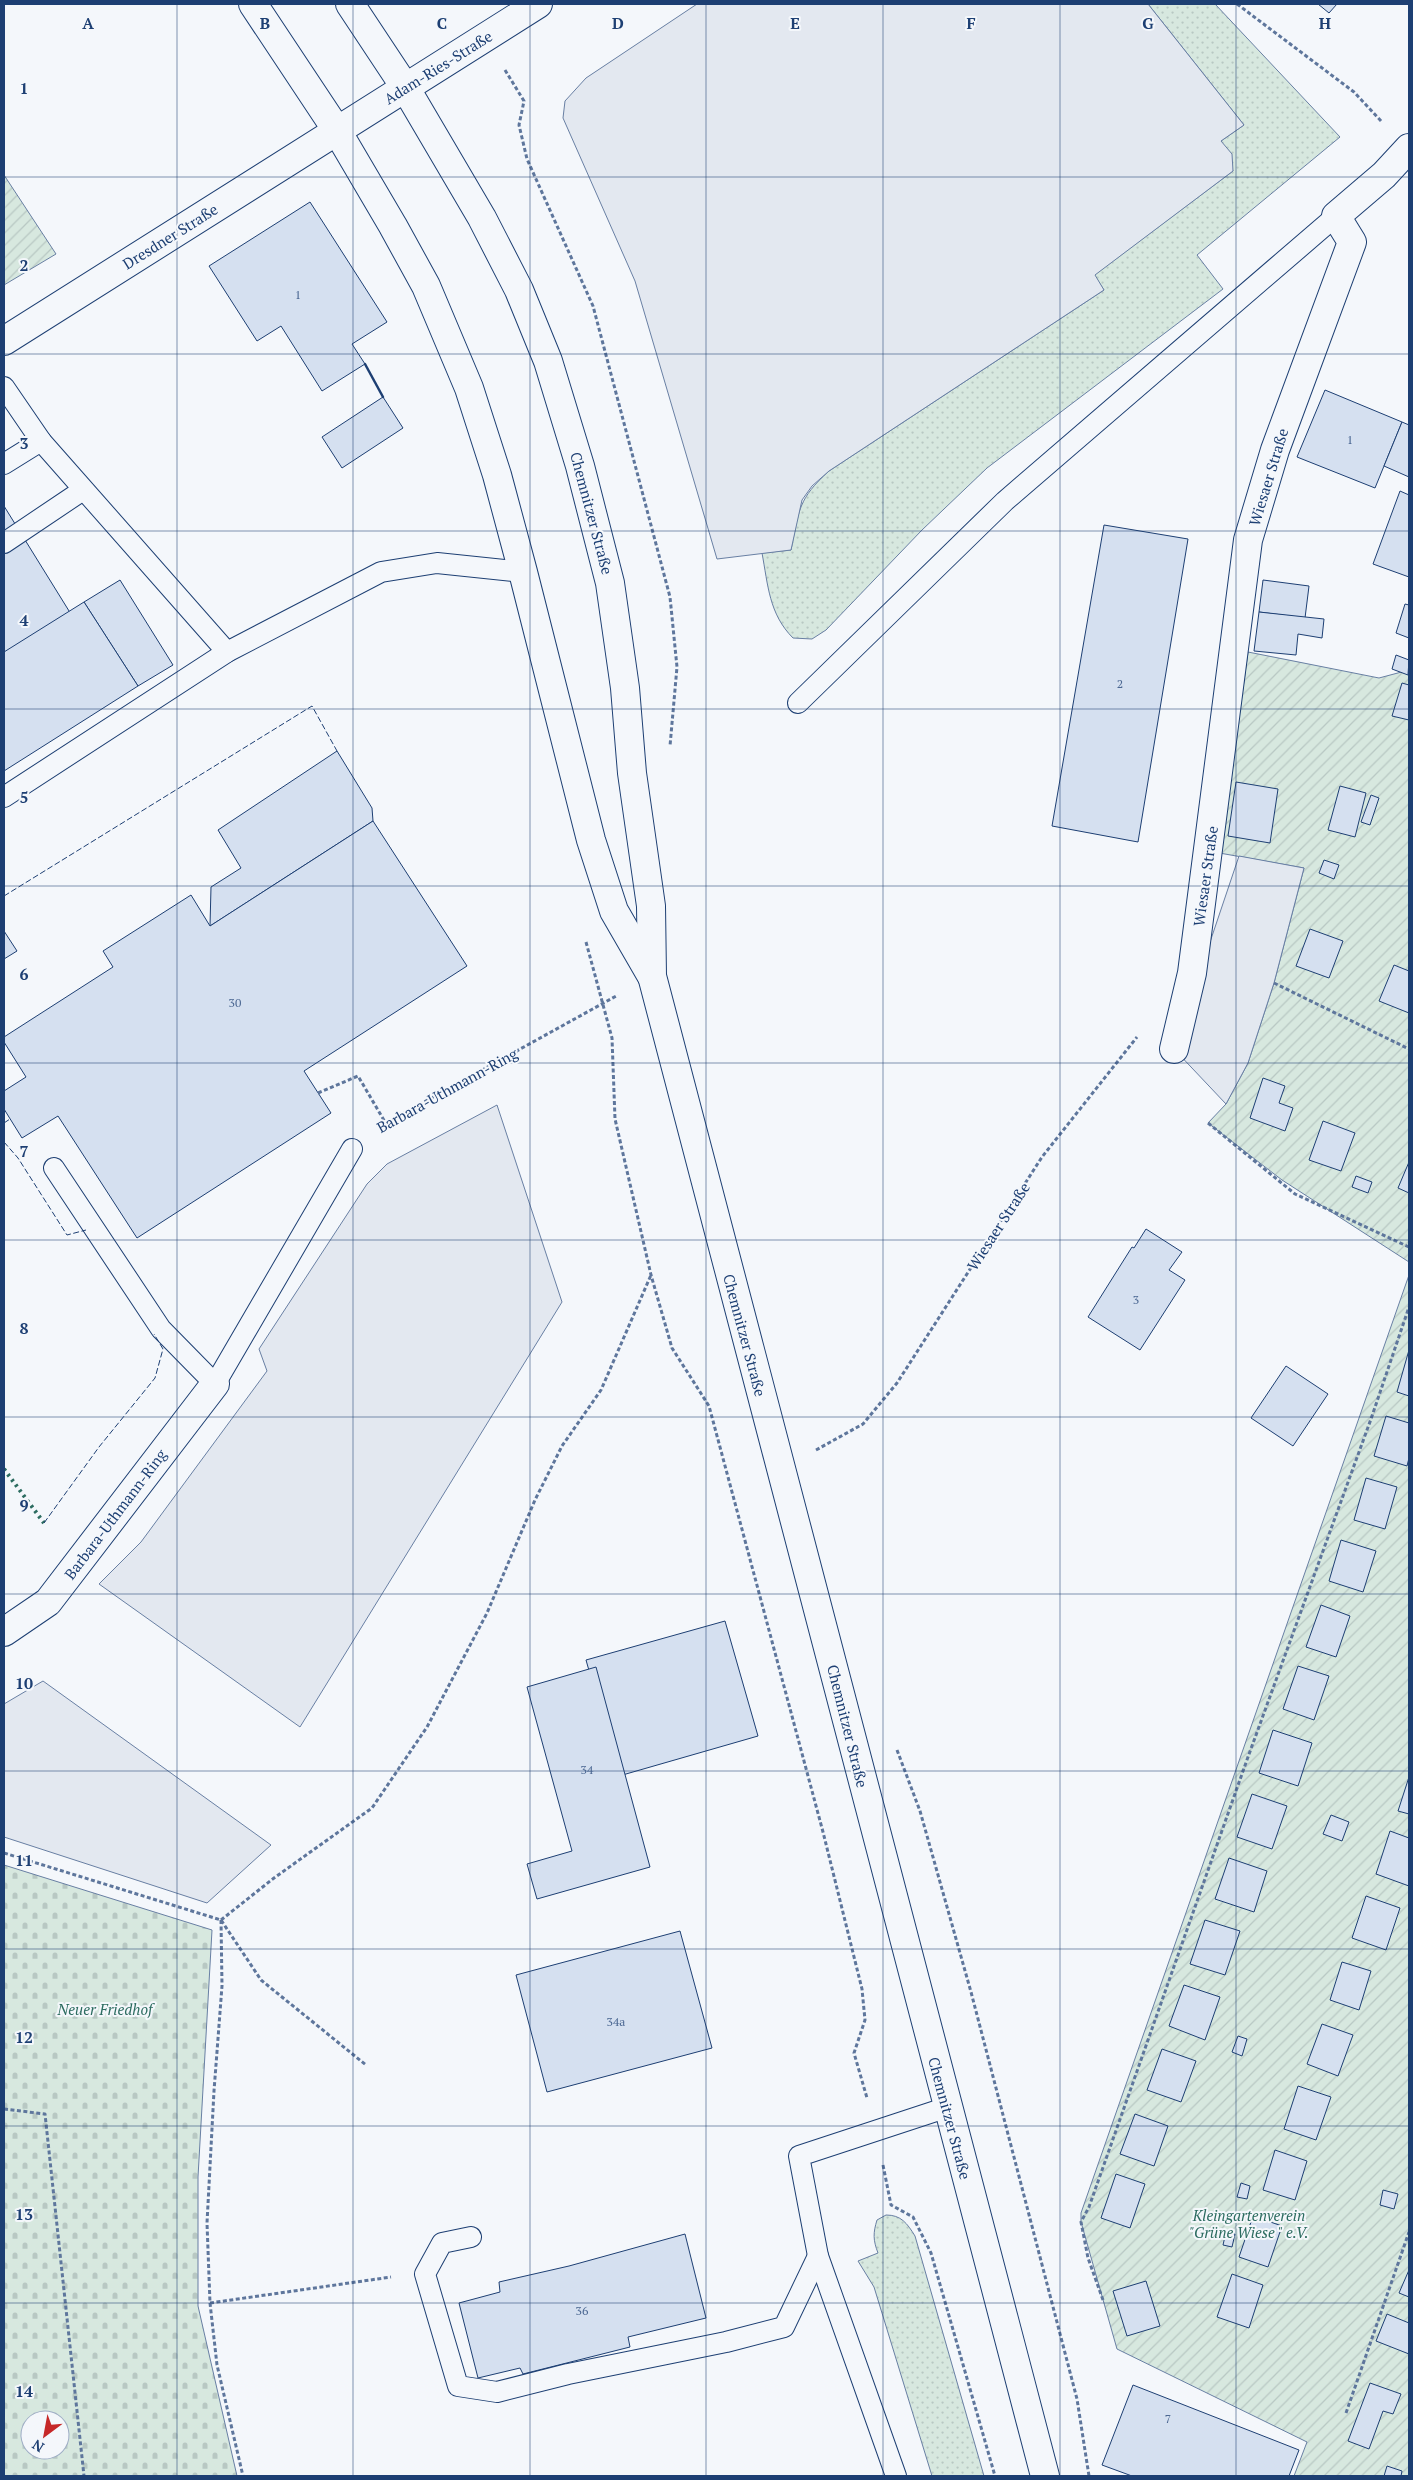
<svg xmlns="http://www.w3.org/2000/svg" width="1413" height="2480" font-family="'PT Serif',serif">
<defs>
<pattern id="grass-dots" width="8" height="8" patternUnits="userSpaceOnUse" patternTransform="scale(1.25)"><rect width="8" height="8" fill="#d7e8df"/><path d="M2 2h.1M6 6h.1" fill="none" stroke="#b8c8c3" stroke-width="1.8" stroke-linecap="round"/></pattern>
<pattern id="cemetery-stones" width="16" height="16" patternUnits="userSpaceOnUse" patternTransform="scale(1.25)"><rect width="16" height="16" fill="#d7e8df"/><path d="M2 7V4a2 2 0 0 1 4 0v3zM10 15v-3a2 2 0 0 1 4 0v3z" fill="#b8c8c3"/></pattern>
<pattern id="garden-furrows" width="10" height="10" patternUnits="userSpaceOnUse" patternTransform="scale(1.25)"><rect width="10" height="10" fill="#d7e8df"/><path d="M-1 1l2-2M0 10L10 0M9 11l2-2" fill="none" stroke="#b8c8c3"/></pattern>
</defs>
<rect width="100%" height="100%" fill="#f4f7fb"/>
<g fill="url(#grass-dots)" stroke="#687fa3">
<path d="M1148 4H1215L1340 137 1197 255 1223 289 987 468 922 530 826 630 812 639 793 638C769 614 768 585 762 553L791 550C799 510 798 499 829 471L1104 290 1094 275 1233 171 1221 141 1244 125Z"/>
<path d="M886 2215C901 2215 907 2223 915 2236L984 2476H932L874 2287 858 2261 878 2253C873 2240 873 2233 877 2220Z"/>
</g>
<path fill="url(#cemetery-stones)" stroke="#687fa3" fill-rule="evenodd" d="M4 1865 212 1930 198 2177V2306L237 2476H4ZM30 2420H60V2450H30Z"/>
<g fill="url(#garden-furrows)" stroke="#687fa3">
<polygon points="4,175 56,254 4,285"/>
<polygon points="1248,652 1379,678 1409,670 1409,1262 1282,1180 1208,1123 1226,1104 1248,1063 1274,983 1304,868 1208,851 1235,746"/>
<polygon points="1409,1275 1409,2476 1294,2476 1307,2442 1117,2349 1081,2222 1081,2213"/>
</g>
<g fill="#e3e8f0" stroke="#687fa3">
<polygon points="697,4 1148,4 1244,125 1221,141 1232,154 1233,171 1095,275 1104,290 829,471 812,486 802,500 791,550 717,559 635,281 563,118 565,101 586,78"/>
<polygon points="1239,856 1304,868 1274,983 1248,1063 1226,1104 1174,1049"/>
<polygon points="497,1105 562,1302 300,1727 99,1584 141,1542 267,1371 259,1349 367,1184 387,1164"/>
<polygon points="43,1681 271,1845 207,1903 4,1837 4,1704"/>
</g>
<g fill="#d5e0f0" stroke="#1d3f73">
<polygon points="1318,4 1337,4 1329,13"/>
<polygon points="310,202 387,322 352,344 365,364 322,391 281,326 257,341 209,266"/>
<polygon points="1325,390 1402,422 1375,488 1297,457"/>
<polygon points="383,397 403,428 342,468 322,437"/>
<polygon points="1402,422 1409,425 1409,477 1384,466"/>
<polygon points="1400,491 1409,495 1409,577 1373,564"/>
<polygon points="4,506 74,619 4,662"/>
<polygon points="1104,525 1188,539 1138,842 1052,826"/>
<polygon points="120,580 173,665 138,686 84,602"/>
<polygon points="1263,580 1309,586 1305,618 1259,612"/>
<polygon points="84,602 138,686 4,771 4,652"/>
<polygon points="1405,604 1409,605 1409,638 1396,633"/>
<polygon points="1259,612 1324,619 1322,638 1298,634 1296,655 1254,651"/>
<polygon points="1396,655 1409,660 1408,675 1392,669"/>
<polygon points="1402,683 1409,685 1409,720 1392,716"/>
<polygon points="337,751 372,808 373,821 210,926 211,887 241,868 218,830"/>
<polygon points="1236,782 1278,789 1270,843 1228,836"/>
<polygon points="1340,786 1366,793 1355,837 1328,830"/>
<polygon points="1371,795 1379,798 1370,825 1361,822"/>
<polygon points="373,821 467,966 304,1071 331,1113 137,1238 58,1116 22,1138 4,1109 4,1091 26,1077 4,1042 4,1037 113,967 103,951 191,895 210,926"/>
<polygon points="1324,860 1339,865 1334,879 1319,873"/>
<polygon points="1310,929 1343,941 1329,978 1296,966"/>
<polygon points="4,931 17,951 4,959"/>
<polygon points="1394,965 1409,971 1409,1013 1379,1001"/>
<polygon points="1263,1078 1285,1086 1279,1103 1293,1108 1285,1131 1250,1118"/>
<polygon points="1323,1121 1355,1133 1341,1171 1309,1160"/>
<polygon points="1409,1162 1409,1193 1398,1188"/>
<polygon points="1356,1176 1372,1182 1368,1193 1352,1187"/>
<polygon points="1146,1229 1182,1252 1169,1270 1185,1280 1140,1350 1088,1317 1132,1247 1134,1248"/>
<polygon points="1409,1350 1409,1396 1397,1392"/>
<polygon points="1286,1366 1328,1394 1293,1446 1251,1418"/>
<polygon points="1386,1416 1409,1423 1409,1458 1407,1466 1374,1456"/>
<polygon points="1366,1478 1397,1487 1385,1529 1354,1520"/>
<polygon points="1341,1540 1376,1551 1363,1592 1329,1581"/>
<polygon points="1321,1605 1350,1616 1336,1657 1306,1647"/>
<polygon points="725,1621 758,1736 619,1776 586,1660"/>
<polygon points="1298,1666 1329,1676 1314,1720 1283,1709"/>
<polygon points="596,1667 650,1867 537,1899 527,1864 572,1851 527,1687"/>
<polygon points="1273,1730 1312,1743 1298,1786 1259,1773"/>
<polygon points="1409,1777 1409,1814 1398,1811"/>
<polygon points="1252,1794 1287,1806 1272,1849 1237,1837"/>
<polygon points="1331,1815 1349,1822 1342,1841 1323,1834"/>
<polygon points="1390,1831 1409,1838 1409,1886 1376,1874"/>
<polygon points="1229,1858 1267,1871 1254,1912 1215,1899"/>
<polygon points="1366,1896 1400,1908 1386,1950 1352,1938"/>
<polygon points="1205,1920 1240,1931 1225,1975 1190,1964"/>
<polygon points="680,1931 712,2048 547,2092 516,1975"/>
<polygon points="1342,1962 1371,1971 1359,2010 1330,2000"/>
<polygon points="1184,1985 1220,1997 1205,2040 1169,2026"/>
<polygon points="1322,2024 1353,2035 1338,2076 1307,2064"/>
<polygon points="1238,2036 1247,2039 1242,2056 1232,2052"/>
<polygon points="1162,2049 1196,2061 1181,2102 1147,2090"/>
<polygon points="1298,2086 1331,2097 1316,2140 1284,2129"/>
<polygon points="1135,2114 1168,2126 1154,2166 1120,2154"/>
<polygon points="1275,2150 1307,2161 1295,2200 1263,2190"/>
<polygon points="1116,2174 1145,2184 1130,2228 1101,2218"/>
<polygon points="1241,2183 1250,2186 1247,2199 1237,2197"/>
<polygon points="1383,2190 1398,2194 1394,2209 1380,2205"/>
<polygon points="1253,2216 1282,2226 1268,2267 1239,2257"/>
<polygon points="1226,2232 1235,2234 1232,2247 1223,2245"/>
<polygon points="685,2234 706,2318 628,2337 630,2347 523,2374 520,2368 478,2378 459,2303 500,2292 499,2282 569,2266"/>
<polygon points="1409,2270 1409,2297 1399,2293"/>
<polygon points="1232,2274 1263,2285 1249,2328 1217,2317"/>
<polygon points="1146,2281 1160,2326 1127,2336 1113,2291"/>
<polygon points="1387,2314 1409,2323 1409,2354 1376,2341"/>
<polygon points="1370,2383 1401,2394 1393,2414 1383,2411 1369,2449 1348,2441"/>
<polygon points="1133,2385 1299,2450 1289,2476 1132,2476 1102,2465"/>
<polygon points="1387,2466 1402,2471 1401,2476 1384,2476"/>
</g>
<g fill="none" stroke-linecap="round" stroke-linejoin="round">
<defs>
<g id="service">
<polyline points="4,387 41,441"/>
<polyline points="4,464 41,441 227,652"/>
<polyline points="4,543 83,490"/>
<polyline points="798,703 1005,501 1336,216"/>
<polyline points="4,797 227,652 381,572 437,563 523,572"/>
<polyline points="54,1168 161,1329 215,1384 352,1149"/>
<polyline points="471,2237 442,2243 425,2274 458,2386 497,2392 568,2374 726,2342 784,2327 818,2256"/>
<polyline points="896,2476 818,2256 799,2156 948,2107"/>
</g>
<g id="minor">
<polyline points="1174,1049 1192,973 1248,540 1275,450 1352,242 1336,216 1384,175 1409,148"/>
<polyline points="4,1632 48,1602 215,1384"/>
</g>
<g id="primary">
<polyline points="253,4 336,129 393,226 426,286 469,388 497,475 523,572 591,840 614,911 651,975"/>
<polyline points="350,4 405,87 482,218 519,290 548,361 580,466 610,583 625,688 632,773 651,906 652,976 1045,2476"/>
<polyline points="4,341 538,4"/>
</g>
</defs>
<use href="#service" stroke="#1d3f73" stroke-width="22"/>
<use href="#minor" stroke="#1d3f73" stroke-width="30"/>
<use href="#primary" stroke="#1d3f73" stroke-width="30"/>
<g stroke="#5e769c" stroke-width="3" stroke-dasharray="4 2.5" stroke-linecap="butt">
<polyline points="1237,4 1354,92 1382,122"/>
<polyline points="505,70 524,101 519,125 527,159 593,306 670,597 677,667 670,746"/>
<polyline points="586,942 612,1038 615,1119 651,1275 672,1348 709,1406 823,1832 862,1989 865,2020 854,2053 867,2098"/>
<polyline points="1274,983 1409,1049"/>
<polyline points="318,1093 358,1076 385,1122"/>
<polyline points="1208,1123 1295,1194 1409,1247"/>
<polyline points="379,1127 618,995"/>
<polyline points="816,1450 863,1424 897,1383 1042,1157 1137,1037"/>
<polyline points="897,1750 920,1811 971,1992 1077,2399 1089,2476"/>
<polyline points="4,1853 221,1920 261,1980 366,2065"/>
<polyline points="221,1920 274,1878 372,1808 427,1727 487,1613 535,1500 562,1446 601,1390 651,1275"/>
<polyline points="221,1920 222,1986 214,2091 207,2223 210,2303 217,2365 243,2476"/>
<polyline points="4,2109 45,2114 84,2476"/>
<polyline points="883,2165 891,2205 913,2217 931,2253 995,2476"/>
<polyline points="1103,2300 1088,2258 1081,2222 1089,2207 1248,1757 1371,1419 1409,1307"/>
<polyline points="210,2303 391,2277"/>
<polyline points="1346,2413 1409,2232"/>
</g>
<use href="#service" stroke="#f4f7fb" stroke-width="20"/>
<use href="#minor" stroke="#f4f7fb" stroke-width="28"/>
<use href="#primary" stroke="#f4f7fb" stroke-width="28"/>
<polyline stroke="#2c6c60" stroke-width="4" stroke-dasharray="2.5 4" stroke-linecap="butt" points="4,1469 44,1523"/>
<g stroke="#1d3f73" stroke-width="1" stroke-dasharray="6 2.5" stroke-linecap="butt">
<polyline points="4,896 312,706 337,751"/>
<polyline points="4,1123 10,1119"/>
<polyline points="4,1142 18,1158 67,1235 86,1230"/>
<polyline points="44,1523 99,1447 155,1378 163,1349 154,1334"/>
</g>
<polyline stroke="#1d3f73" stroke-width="2.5" points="365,364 383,397"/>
</g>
<path fill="none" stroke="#1d3f73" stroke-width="1" stroke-opacity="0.55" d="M177 4V2476M353 4V2476M530 4V2476M706 4V2476M883 4V2476M1060 4V2476M1236 4V2476M4 177H1409M4 354H1409M4 531H1409M4 709H1409M4 886H1409M4 1063H1409M4 1240H1409M4 1417H1409M4 1594H1409M4 1771H1409M4 1949H1409M4 2126H1409M4 2303H1409"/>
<g text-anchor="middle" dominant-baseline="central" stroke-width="4" stroke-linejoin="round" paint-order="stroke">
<g font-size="12" fill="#4b6792">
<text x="298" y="294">1</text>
<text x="1350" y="439">1</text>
<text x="1120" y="683">2</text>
<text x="235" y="1002">30</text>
<text x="1136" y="1299">3</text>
<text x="587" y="1769">34</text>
<text x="616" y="2021">34a</text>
<text x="582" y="2310">36</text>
<text x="1168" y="2418">7</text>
</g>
<g font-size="15" fill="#1d3f73" stroke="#f4f7fb">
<text transform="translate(438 67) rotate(-32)">Adam-Ries-Straße</text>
<text transform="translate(170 236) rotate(-32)">Dresdner Straße</text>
<text transform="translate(1268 477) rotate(-73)">Wiesaer Straße</text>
<text transform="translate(592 513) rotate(75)">Chemnitzer Straße</text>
<text transform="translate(1205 876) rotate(-82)">Wiesaer Straße</text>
<text transform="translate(447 1090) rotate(-29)">Barbara-Uthmann-Ring</text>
<text transform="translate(998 1226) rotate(-57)">Wiesaer Straße</text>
<text transform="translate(745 1335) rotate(75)">Chemnitzer Straße</text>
<text transform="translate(115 1514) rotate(-53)">Barbara-Uthmann-Ring</text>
<text transform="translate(848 1726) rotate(76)">Chemnitzer Straße</text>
<text transform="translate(950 2118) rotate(75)">Chemnitzer Straße</text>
</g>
<g font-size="15" font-style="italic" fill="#2c6c60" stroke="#f4f7fb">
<text x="105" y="2009">Neuer Friedhof</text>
<text x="1249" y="2215">Kleingartenverein<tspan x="1249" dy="17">"Grüne Wiese " e.V.</tspan></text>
</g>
</g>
<g font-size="16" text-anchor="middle" font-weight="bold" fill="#1d3f73" stroke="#f4f7fb" stroke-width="4" stroke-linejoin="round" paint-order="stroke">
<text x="88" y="29">A</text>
<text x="265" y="29">B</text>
<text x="442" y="29">C</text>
<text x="618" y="29">D</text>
<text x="795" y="29">E</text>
<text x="971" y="29">F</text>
<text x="1148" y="29">G</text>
<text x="1325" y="29">H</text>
<text x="24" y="94">1</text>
<text x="24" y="271">2</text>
<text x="24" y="449">3</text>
<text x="24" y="626">4</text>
<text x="24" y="803">5</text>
<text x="24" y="980">6</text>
<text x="24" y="1157">7</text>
<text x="24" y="1334">8</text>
<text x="24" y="1511">9</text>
<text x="24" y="1689">10</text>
<text x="24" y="1866">11</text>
<text x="24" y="2043">12</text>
<text x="24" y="2220">13</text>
<text x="24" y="2397">14</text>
</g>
<rect width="1413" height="2480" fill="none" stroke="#1d3f73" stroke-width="10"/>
<g transform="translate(45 2435) rotate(212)"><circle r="24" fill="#f4f7fb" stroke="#9eadc5"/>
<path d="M0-4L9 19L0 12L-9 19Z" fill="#c62828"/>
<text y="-8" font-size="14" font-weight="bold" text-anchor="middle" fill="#1d3f73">N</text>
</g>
</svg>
